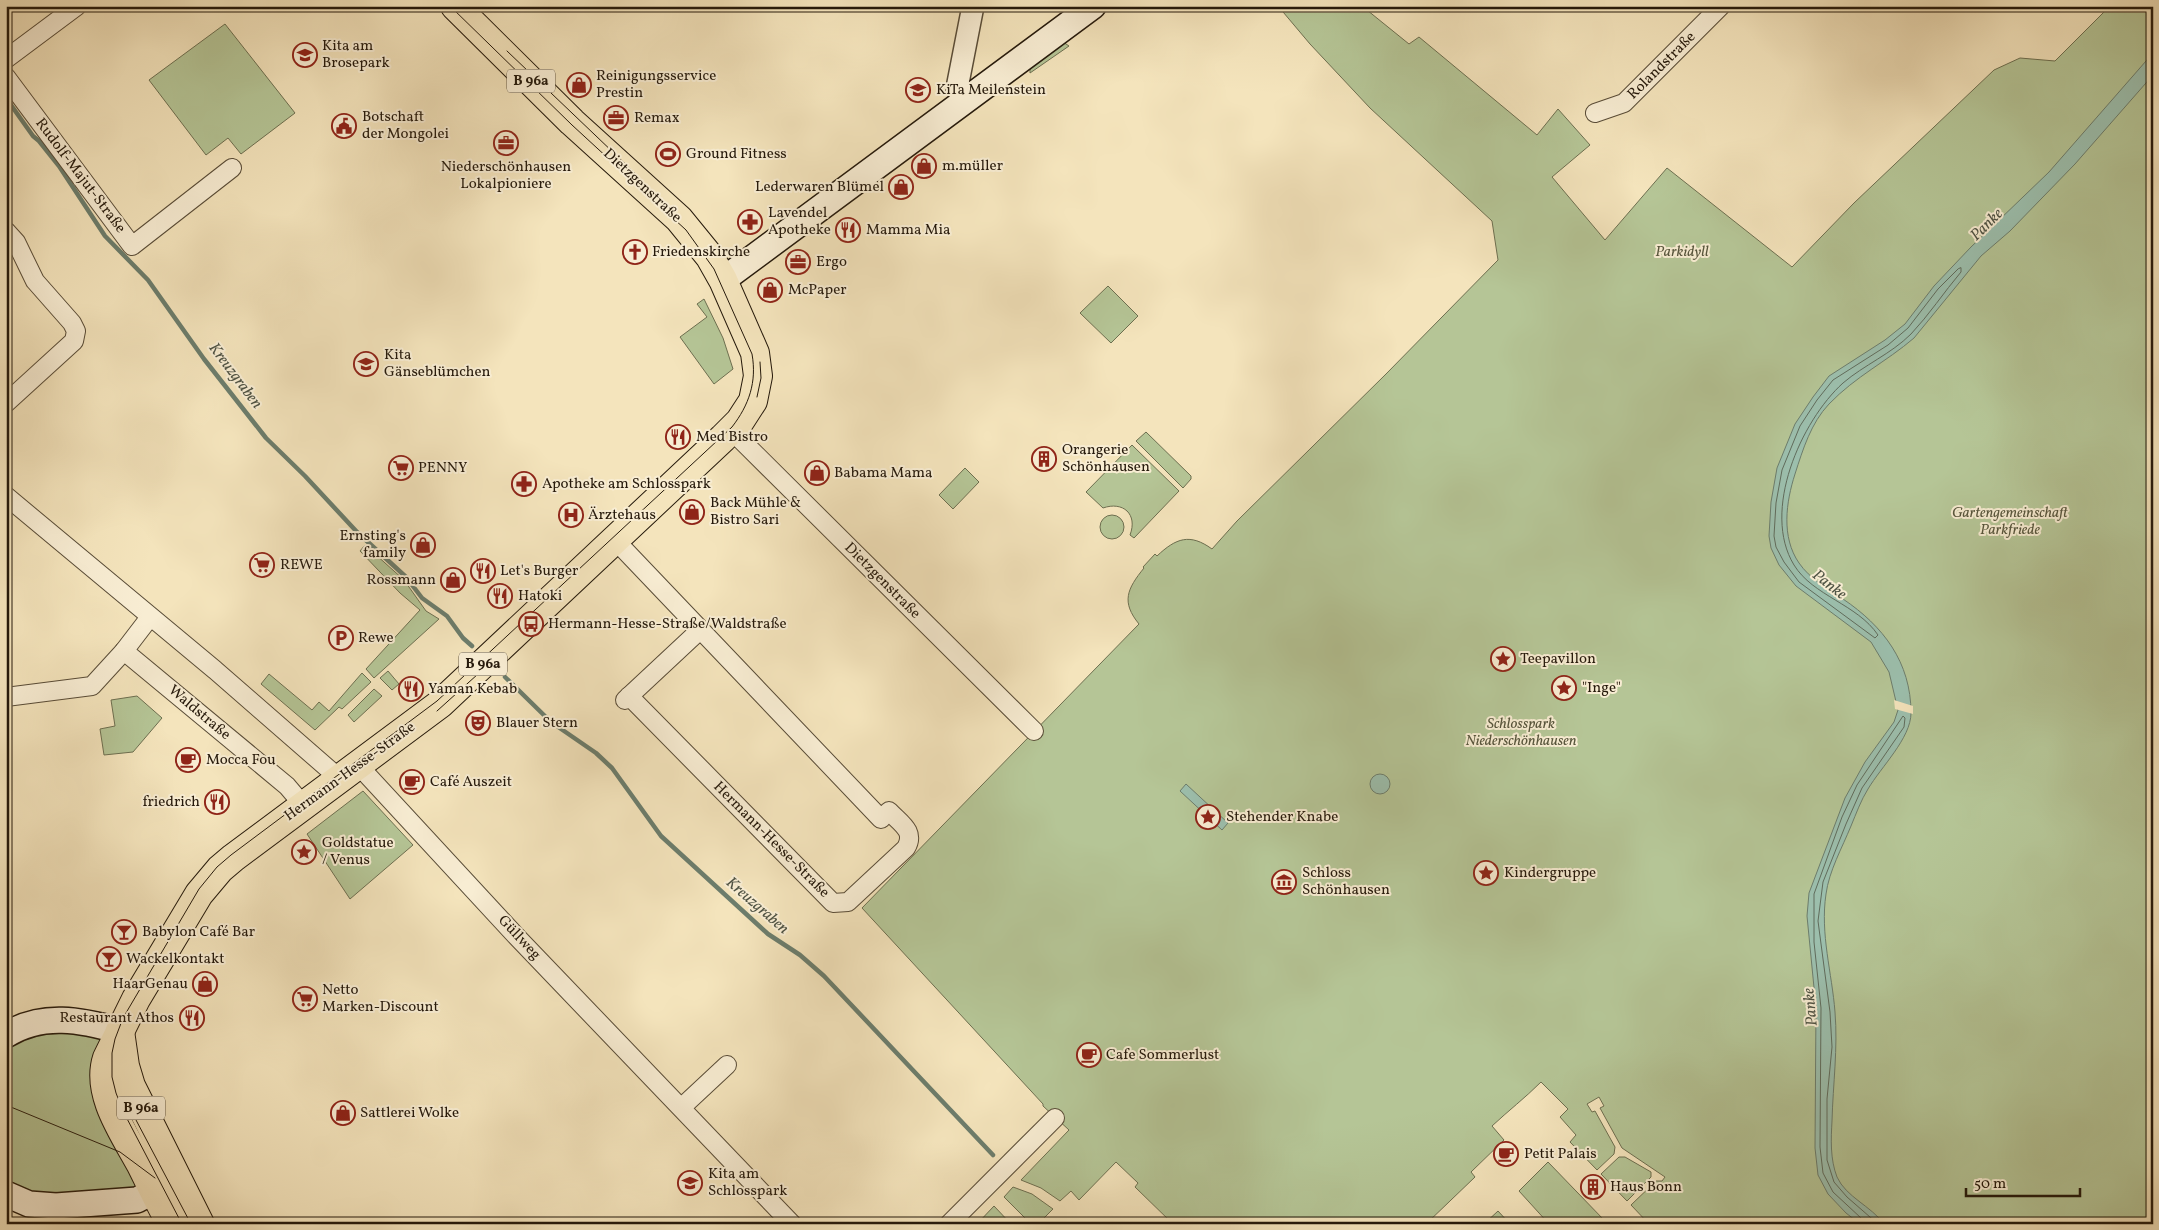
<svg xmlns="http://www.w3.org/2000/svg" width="2159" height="1230" font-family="Vollkorn,serif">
<rect width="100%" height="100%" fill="#f4e4bc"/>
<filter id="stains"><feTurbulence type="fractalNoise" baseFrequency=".004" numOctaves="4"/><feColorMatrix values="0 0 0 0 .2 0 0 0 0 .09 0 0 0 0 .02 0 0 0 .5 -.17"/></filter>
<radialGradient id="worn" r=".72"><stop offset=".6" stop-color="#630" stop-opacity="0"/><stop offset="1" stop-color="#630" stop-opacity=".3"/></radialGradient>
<g fill="#b5c596" stroke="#6d6f50">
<path d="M1278 6H1362L1409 44 1419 37 1537 135 1558 109 1590 145 1552 177 1605 240 1667 168 1792 267 1854 203 1994 70 2020 58 2055 61 2110 6H2153V1224H1649L1631 1205 1656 1181H1662L1665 1177 1622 1148 1600 1108 1604 1106 1599 1097 1587 1104 1592 1112 1595 1111 1615 1147 1614 1154 1597 1170 1570 1142 1576 1135 1560 1117 1568 1109 1541 1082C1525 1098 1508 1111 1492 1126L1504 1140 1471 1172 1475 1177 1426 1224H1173L1135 1187 1138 1183 1116 1162 1079 1200 1071 1191 1060 1201 1041 1188 1021 1180 1069 1130 1043 1106V1104L862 908 1139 624C1121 602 1127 589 1144 568L1143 567 1155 554 1157 556C1176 538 1190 533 1212 549L1237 521 1386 374 1498 260 1492 221 1370 108 1310 44Z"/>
<polygon points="225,24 295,113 241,154 228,138 206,155 149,80"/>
<polygon points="1063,42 1069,46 1030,73 1030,67"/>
<polygon points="1108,286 1138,316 1111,343 1080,313"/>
<polygon points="704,299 723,338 733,369 714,384 680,337 707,317 697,304"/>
<polygon points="1146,432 1191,476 1191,479 1183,488 1136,441"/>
<path d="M1132 445 1179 491 1134 538 1130 535C1138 514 1123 501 1103 508L1086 492Z"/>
<polygon points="965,468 979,482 953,509 939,495"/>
<circle cx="1112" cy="527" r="12"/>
<polygon points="365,545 404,580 426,611 439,619 374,678 366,669 420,610 400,593 360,551"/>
<polygon points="388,671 399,684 392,690 380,678"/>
<polygon points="362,673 371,682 342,709 339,707 315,730 261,684 269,674 312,710 319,702 329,711"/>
<polygon points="374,689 382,696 354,722 348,715"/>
<polygon points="137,696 162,718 133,752 104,755 100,729 115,726 111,700"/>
<polygon points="363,791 413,845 350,899 307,834"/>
<polygon points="78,1029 102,1039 138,1185 131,1189 41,1194 30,1193 6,1183 6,1043 23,1034"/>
<polygon points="1619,1157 1625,1157 1651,1172 1651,1177 1627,1201 1601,1174"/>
<polygon points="1548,1162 1604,1220 1599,1224 1549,1224 1519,1191"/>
<polygon points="1013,1187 1032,1194 1053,1209 1038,1224 1031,1224 1004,1197"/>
<polygon points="994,1206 1011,1224 977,1224"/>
<polygon points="1498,1211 1510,1224 1484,1224"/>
</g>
<g fill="#9cbfad" stroke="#6c7d6c">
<path d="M2153 53V75L2075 164 2010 231 1981 256 1914 338C1886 362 1856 376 1829 404 1811 423 1803 449 1795 474 1786 502 1781 537 1799 563 1810 579 1827 588 1843 599 1883 626 1911 662 1911 713 1911 738 1881 767 1868 789 1861 800 1856 814 1851 826 1842 848 1829 871 1826 894 1820 934 1832 973 1835 1012 1838 1048 1833 1084 1832 1121 1831 1139 1830 1159 1837 1177 1846 1197 1871 1206 1884 1224H1860L1846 1213 1828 1194 1818 1175 1815 1148 1816 1008 1807 916 1809 893 1845 798 1865 762 1894 722 1898 710 1889 672 1871 642 1796 586 1779 565 1771 548 1769 536 1771 502 1777 468 1795 424 1813 397 1829 376 1885 340 1905 324 1934 286 1971 247 2049 172Z"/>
<circle cx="1380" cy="784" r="10"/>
<polygon points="1186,784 1228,823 1222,830 1180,791"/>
</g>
<polygon fill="#f4e4bc" points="1894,700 1913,706 1913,714 1895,709"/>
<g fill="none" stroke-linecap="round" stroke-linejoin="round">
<g stroke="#606c5c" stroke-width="1">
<path d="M1961 268V272C1944 292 1929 315 1911 334 1891 354 1864 365 1843 383 1801 421 1761 511 1794 565 1813 596 1857 604 1878 635L1875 638 1799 582 1784 562 1776 547 1774 536 1776 503 1782 470 1800 426 1817 400 1833 380 1888 345 1908 328 1938 289 1958 269Z"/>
<polyline points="1863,1224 1861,1218 1833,1192 1823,1173 1820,1147 1821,1008 1814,942 1814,894 1842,817 1857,785 1903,716 1905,718 1904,727 1862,788 1846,824 1823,882 1818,921 1830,1012 1832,1047 1827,1099 1827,1160 1834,1182 1847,1197 1878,1224"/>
</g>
<g stroke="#6c7d6c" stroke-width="4.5">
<polyline points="6,98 33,136 39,141 59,166 105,236 148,280 204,359 266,438 305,476 357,532 406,577 422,598 447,616 463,638 472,646"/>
<polyline points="505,677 551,722 596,753 612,768 661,836 768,934 800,955 824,976 993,1155"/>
</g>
<defs>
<g id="minor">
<polyline points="6,59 77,6"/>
<polyline points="6,77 132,246 232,168"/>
<polyline points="1595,113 1624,103 1721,6"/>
<polyline points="6,231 16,242 35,281 72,323 76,331 74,341 6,403"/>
<polyline points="731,430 1034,731"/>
<polyline points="6,496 215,670 340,779"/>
<path d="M615 540 881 819 889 811C900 823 916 831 906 848L848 902 833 903 629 696"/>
<polyline points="124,651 287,786 304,806"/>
<polyline points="6,697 92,686 124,651 150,617"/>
<polyline points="625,700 700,630"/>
<polyline points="358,765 517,937 792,1224"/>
<polyline points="682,1107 727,1065"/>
<polyline points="949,1224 1055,1118"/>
</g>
<polyline id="tertiary" points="965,102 957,88 973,6"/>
<g id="secondary">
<polyline points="723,280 1093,6"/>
<path d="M6 1035C42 1012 82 1020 120 1031"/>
<polyline points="6,1194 29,1204 56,1206 137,1200 154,1191"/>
</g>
<g id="primary">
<polyline points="120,1031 125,1066 131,1086 200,1224"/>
<path d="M171 1224C160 1204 151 1185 141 1165 125 1135 95 1094 107 1058L136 999 199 894 220 869 233 858 440 704 723 438 740 421 753 401 758 376 755 353 723 280 710 257 679 219 572 122 455 6"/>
</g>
</defs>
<use href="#minor" stroke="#594c37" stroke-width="20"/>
<use href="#tertiary" stroke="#594c37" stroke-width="24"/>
<use href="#secondary" stroke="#25190b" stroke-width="28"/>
<use href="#primary" stroke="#25190b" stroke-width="30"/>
<use href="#minor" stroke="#f8edd3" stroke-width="18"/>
<use href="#tertiary" stroke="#f8edd3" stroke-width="21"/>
<use href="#secondary" stroke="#f8edd3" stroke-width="25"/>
<use href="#primary" stroke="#f4e4bc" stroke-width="28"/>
<g stroke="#25190b" stroke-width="1">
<polyline points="507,51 639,177"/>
<polyline points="757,397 761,378 760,362"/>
<polyline points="437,711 478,674"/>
<polyline points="6,1105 120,1152 155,1178"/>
<polyline points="136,1120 191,1224"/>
<path d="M182 1224 123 1111 116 1093 112 1077V1053L115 1039 123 1018 199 889 217 867 231 855 437 701 732 427C749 405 757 382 752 354L714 269 686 230 572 125 450 6"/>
</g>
</g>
<defs>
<symbol id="school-ring" viewBox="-11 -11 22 22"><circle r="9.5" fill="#f8edd3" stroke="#8f2418" stroke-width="1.5"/><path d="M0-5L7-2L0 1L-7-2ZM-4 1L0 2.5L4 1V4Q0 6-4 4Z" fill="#8f2418"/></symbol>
<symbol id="shop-ring" viewBox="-11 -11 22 22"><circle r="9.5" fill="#f8edd3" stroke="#8f2418" stroke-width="1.5"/><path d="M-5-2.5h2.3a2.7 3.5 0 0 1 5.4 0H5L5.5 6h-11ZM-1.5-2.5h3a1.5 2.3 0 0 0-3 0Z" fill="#8f2418"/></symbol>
<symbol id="office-ring" viewBox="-11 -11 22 22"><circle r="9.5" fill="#f8edd3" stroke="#8f2418" stroke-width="1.5"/><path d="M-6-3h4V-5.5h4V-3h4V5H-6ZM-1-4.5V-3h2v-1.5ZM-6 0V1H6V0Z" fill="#8f2418"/></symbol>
<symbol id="civic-ring" viewBox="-11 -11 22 22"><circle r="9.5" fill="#f8edd3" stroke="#8f2418" stroke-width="1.5"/><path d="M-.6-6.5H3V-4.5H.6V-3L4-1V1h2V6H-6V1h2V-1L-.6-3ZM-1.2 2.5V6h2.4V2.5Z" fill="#8f2418"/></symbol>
<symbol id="stadium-ring" viewBox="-11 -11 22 22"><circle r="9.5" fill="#f8edd3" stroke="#8f2418" stroke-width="1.5"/><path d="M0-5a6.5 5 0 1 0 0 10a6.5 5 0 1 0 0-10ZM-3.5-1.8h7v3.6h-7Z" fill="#8f2418"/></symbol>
<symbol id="pharmacy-ring" viewBox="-11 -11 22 22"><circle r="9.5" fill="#f8edd3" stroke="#8f2418" stroke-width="1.5"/><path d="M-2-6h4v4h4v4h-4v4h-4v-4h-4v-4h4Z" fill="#8f2418"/></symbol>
<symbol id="restaurant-ring" viewBox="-11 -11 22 22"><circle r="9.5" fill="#f8edd3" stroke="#8f2418" stroke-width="1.5"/><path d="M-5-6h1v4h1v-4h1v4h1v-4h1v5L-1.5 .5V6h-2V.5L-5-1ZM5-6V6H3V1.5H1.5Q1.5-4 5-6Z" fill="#8f2418"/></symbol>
<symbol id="church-ring" viewBox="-11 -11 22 22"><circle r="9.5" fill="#f8edd3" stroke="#8f2418" stroke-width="1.5"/><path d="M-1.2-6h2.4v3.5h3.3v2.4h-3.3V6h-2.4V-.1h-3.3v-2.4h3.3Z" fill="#8f2418"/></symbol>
<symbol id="building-ring" viewBox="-11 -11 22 22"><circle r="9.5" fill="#f8edd3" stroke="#8f2418" stroke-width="1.5"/><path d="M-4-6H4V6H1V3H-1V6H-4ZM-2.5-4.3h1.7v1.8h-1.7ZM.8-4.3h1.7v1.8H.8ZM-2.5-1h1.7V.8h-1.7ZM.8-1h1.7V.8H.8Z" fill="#8f2418"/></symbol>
<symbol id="supermarket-ring" viewBox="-11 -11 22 22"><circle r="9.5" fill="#f8edd3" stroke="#8f2418" stroke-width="1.5"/><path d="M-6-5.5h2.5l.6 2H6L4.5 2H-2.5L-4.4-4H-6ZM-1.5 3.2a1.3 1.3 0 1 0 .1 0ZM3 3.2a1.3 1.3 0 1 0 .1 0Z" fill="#8f2418"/></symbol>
<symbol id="hospital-ring" viewBox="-11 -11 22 22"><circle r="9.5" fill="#f8edd3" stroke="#8f2418" stroke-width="1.5"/><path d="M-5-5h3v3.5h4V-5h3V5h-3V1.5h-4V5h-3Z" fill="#8f2418"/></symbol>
<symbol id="bus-ring" viewBox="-11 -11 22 22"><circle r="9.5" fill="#f8edd3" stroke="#8f2418" stroke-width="1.5"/><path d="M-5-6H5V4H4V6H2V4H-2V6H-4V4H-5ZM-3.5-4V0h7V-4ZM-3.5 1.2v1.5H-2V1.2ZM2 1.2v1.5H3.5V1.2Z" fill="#8f2418"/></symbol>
<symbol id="parking-ring" viewBox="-11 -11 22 22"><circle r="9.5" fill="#f8edd3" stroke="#8f2418" stroke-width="1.5"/><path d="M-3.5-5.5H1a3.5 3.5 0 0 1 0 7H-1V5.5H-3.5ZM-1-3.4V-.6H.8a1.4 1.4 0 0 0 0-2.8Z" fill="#8f2418"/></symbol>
<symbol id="sight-ring" viewBox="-11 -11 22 22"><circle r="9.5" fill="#f8edd3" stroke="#8f2418" stroke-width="1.5"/><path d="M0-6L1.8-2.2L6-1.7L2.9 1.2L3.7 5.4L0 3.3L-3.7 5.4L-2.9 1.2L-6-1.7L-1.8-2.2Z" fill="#8f2418"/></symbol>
<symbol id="theatre-ring" viewBox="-11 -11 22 22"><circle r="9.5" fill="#f8edd3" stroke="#8f2418" stroke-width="1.5"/><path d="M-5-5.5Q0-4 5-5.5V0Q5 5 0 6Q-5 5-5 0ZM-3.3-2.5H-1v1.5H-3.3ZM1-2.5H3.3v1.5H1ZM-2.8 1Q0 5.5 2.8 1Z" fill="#8f2418"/></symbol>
<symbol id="cafe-ring" viewBox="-11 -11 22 22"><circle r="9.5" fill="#f8edd3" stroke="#8f2418" stroke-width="1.5"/><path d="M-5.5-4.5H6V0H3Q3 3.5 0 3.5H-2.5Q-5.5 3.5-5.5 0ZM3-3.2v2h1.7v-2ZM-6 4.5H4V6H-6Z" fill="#8f2418"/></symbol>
<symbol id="museum-ring" viewBox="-11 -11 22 22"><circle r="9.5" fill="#f8edd3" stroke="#8f2418" stroke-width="1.5"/><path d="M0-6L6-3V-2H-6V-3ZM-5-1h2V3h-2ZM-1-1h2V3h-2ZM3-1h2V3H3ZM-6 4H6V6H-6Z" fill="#8f2418"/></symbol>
<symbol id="bar-ring" viewBox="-11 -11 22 22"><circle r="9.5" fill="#f8edd3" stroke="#8f2418" stroke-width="1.5"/><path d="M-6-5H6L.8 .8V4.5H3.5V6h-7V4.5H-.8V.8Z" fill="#8f2418"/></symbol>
</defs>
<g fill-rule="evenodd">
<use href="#school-ring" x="291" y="41" width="28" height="28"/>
<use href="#shop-ring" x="565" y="71" width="28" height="28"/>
<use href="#school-ring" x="904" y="76" width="28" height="28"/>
<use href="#office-ring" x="602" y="104" width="28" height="28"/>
<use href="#civic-ring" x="330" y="112" width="28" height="28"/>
<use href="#office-ring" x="492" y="129" width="28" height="28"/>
<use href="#stadium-ring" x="654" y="140" width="28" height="28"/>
<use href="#shop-ring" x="910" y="152" width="28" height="28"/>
<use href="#shop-ring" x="887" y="173" width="28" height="28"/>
<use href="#pharmacy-ring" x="736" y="208" width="28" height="28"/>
<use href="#restaurant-ring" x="834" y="216" width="28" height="28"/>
<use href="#church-ring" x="621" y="238" width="28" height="28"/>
<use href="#office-ring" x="784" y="248" width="28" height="28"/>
<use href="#shop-ring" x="756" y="276" width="28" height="28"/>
<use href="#school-ring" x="352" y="350" width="28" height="28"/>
<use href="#restaurant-ring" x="664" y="423" width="28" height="28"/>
<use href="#building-ring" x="1030" y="445" width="28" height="28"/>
<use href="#supermarket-ring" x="387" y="454" width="28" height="28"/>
<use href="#shop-ring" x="803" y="459" width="28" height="28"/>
<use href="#pharmacy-ring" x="510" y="470" width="28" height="28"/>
<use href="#shop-ring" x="678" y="498" width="28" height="28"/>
<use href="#hospital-ring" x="557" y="501" width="28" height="28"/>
<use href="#shop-ring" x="409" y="531" width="28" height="28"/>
<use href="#supermarket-ring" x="248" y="551" width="28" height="28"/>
<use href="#restaurant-ring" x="469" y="557" width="28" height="28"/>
<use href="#shop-ring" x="439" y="566" width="28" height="28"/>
<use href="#restaurant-ring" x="486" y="582" width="28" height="28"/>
<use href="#bus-ring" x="517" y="610" width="28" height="28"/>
<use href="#parking-ring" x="327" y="624" width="28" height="28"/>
<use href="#sight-ring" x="1489" y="645" width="28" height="28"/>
<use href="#sight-ring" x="1550" y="674" width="28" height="28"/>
<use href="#restaurant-ring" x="397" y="675" width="28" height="28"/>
<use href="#theatre-ring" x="464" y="709" width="28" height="28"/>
<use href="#cafe-ring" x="174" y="746" width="28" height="28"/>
<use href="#cafe-ring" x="398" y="768" width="28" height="28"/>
<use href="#restaurant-ring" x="203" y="788" width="28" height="28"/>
<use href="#sight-ring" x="1194" y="803" width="28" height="28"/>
<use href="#sight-ring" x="290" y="838" width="28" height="28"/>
<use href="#sight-ring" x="1472" y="859" width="28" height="28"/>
<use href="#museum-ring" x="1270" y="868" width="28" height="28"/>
<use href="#bar-ring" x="110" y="918" width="28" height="28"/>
<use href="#bar-ring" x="95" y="945" width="28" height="28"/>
<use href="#shop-ring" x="191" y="970" width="28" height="28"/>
<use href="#supermarket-ring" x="291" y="985" width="28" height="28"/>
<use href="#restaurant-ring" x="178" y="1004" width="28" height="28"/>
<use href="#cafe-ring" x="1075" y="1041" width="28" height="28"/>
<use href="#shop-ring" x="329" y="1099" width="28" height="28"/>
<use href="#cafe-ring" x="1492" y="1140" width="28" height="28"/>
<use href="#school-ring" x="676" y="1169" width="28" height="28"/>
<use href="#building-ring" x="1579" y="1173" width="28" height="28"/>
</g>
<g text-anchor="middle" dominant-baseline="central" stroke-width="4" stroke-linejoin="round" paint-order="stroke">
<g fill="#f8edd3" stroke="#645947" stroke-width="1">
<rect x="507" y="69.5" width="48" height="23" rx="4"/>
<rect x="459" y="652.5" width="48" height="23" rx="4"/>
<rect x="117" y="1096.5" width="48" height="23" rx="4"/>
</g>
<g font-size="14" font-weight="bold" fill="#25190b">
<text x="531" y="81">B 96a</text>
<text x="483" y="664">B 96a</text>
<text x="141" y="1108">B 96a</text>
</g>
<g font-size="15" fill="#25190b" stroke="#f8edd3" text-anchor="start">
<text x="322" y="46">Kita am<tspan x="322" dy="17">Brosepark</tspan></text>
<text x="596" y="76">Reinigungsservice<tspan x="596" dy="17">Prestin</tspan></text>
<text x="936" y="90">KiTa Meilenstein</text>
<text x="362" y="117">Botschaft<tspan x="362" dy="17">der Mongolei</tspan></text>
<text x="634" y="118">Remax</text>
<text x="686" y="154">Ground Fitness</text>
<text x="942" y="166">m.müller</text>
<text x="506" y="167" text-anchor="middle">Niederschönhausen<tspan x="506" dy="17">Lokalpioniere</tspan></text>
<text x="884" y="187" text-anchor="end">Lederwaren Blümel</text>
<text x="768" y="213">Lavendel<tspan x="768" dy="17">Apotheke</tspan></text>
<text x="866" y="230">Mamma Mia</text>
<text x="652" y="252">Friedenskirche</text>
<text x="816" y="262">Ergo</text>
<text x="788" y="290">McPaper</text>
<text x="384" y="355">Kita<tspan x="384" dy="17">Gänseblümchen</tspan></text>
<text x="696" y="437">Med Bistro</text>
<text x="1062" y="450">Orangerie<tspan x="1062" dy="17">Schönhausen</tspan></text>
<text x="418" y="468">PENNY</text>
<text x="834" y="473">Babama Mama</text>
<text x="542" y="484">Apotheke am Schlosspark</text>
<text x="710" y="503">Back Mühle &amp;<tspan x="710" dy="17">Bistro Sari</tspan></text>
<text x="588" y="515">Ärztehaus</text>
<text x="406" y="536" text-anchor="end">Ernsting's<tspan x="406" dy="17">family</tspan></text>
<text x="280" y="565">REWE</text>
<text x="500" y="571">Let's Burger</text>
<text x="436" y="580" text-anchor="end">Rossmann</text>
<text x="518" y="596">Hatoki</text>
<text x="548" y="624">Hermann-Hesse-Straße/Waldstraße</text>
<text x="358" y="638">Rewe</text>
<text x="1520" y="659">Teepavillon</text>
<text x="1582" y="688">"Inge"</text>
<text x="428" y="689">Yaman Kebab</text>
<text x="496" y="723">Blauer Stern</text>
<text x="206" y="760">Mocca Fou</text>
<text x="430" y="782">Café Auszeit</text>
<text x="200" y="802" text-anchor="end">friedrich</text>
<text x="1226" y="817">Stehender Knabe</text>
<text x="322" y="843">Goldstatue<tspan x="322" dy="17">/ Venus</tspan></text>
<text x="1302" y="873">Schloss<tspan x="1302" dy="17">Schönhausen</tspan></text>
<text x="1504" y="873">Kindergruppe</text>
<text x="142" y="932">Babylon Café Bar</text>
<text x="126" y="959">Wackelkontakt</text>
<text x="188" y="984" text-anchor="end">HaarGenau</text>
<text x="322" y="990">Netto<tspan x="322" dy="17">Marken-Discount</tspan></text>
<text x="174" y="1018" text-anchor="end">Restaurant Athos</text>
<text x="1106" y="1055">Cafe Sommerlust</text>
<text x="360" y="1113">Sattlerei Wolke</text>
<text x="1524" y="1154">Petit Palais</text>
<text x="708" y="1174">Kita am<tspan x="708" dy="17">Schlosspark</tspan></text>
<text x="1610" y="1187">Haus Bonn</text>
</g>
<g font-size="15" fill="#25190b" stroke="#f8edd3">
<text transform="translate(1662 66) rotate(-45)">Rolandstraße</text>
<text transform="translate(80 176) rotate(53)">Rudolf-Majut-Straße</text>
<text transform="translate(642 186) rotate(43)">Dietzgenstraße</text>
<text transform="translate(882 581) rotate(45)">Dietzgenstraße</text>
<text transform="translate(199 713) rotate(40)">Waldstraße</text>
<text transform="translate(350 772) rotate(-36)">Hermann-Hesse-Straße</text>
<text transform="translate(771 840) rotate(45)">Hermann-Hesse-Straße</text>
<text transform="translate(519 938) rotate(47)">Güllweg</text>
</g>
<g font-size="15" font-style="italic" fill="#57553c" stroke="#f8edd3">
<text x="1682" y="252">Parkidyll</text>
<text x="2010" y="513">Gartengemeinschaft<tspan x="2010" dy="17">Parkfriede</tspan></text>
<text x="1521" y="724">Schlosspark<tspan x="1521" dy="17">Niederschönhausen</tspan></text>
</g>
<g font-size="16" font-style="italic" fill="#4f5344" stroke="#f8edd3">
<text transform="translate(1987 225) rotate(-45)">Panke</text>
<text transform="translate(235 376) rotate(53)">Kreuzgraben</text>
<text transform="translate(1829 585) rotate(38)">Panke</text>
<text transform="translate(757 906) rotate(41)">Kreuzgraben</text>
<text transform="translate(1811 1007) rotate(-95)">Panke</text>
</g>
</g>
<rect width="2159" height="1230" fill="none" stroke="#f4e4bc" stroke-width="25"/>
<rect x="8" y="8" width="2144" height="1215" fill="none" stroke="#25190b" stroke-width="2.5"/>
<rect x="12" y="12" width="2134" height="1205" fill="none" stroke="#25190b"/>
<path d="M1966 1188v8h114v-8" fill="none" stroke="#25190b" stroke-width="2.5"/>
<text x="1974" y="1188" font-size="15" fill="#25190b" stroke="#f8edd3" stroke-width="4" paint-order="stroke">50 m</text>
<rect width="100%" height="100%" filter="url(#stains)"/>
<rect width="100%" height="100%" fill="url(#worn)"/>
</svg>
